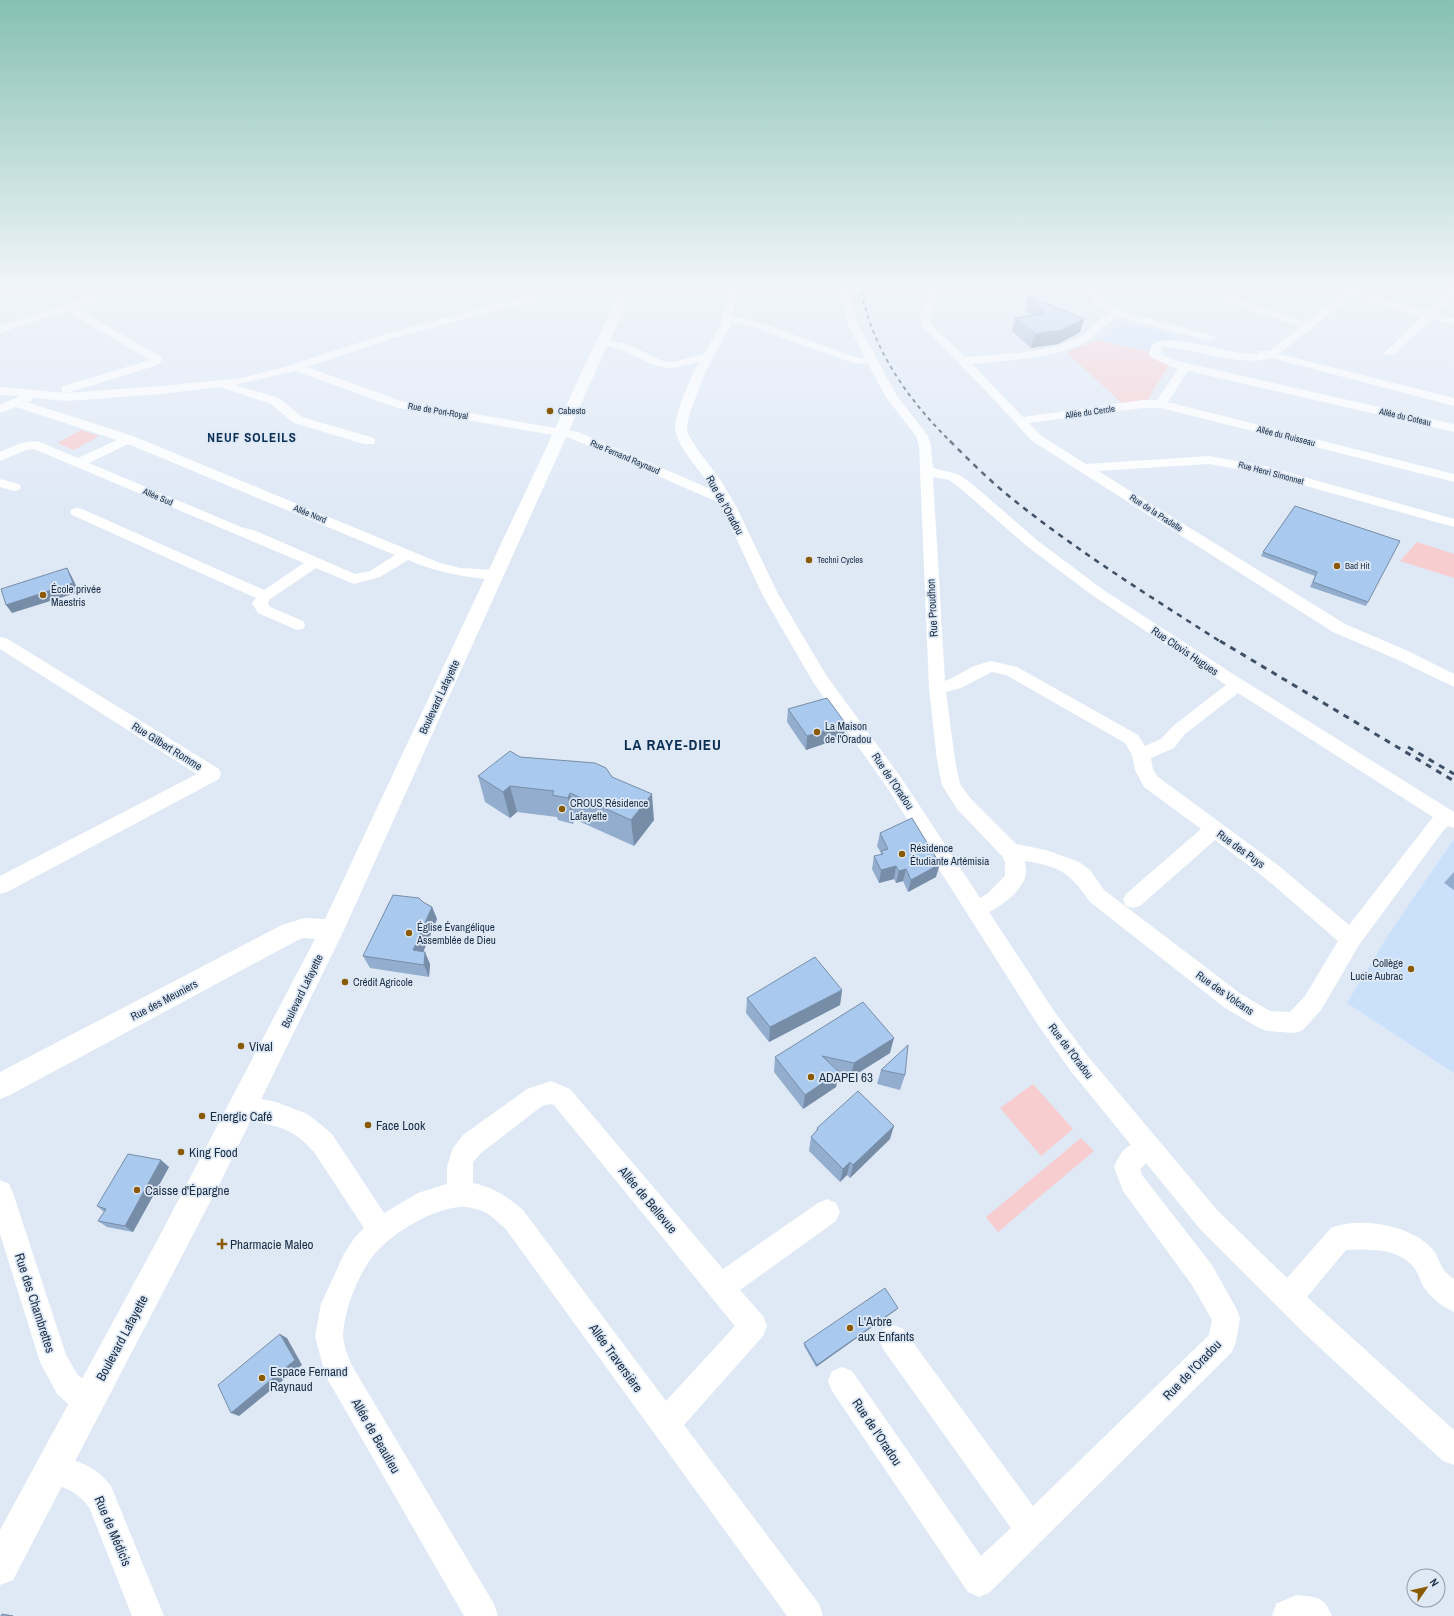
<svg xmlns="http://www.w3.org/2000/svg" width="1454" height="1616" font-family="'Archivo Narrow',sans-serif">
<rect width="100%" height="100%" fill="#dfe9f6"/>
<g fill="#cae0fb">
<polygon points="1120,322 1176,335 1172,337 1170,341 1164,340 1153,344 1150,352 1097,340 1107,336"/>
<polygon points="1454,839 1454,1073 1347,1003 1389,934"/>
</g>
<g fill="#f8cdd0">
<polygon points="1097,340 1150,352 1172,365 1168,367 1149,397 1149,400 1122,403 1068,354 1069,351"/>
<polygon points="81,430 99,436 74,450 57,443"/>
<polygon points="1417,542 1454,554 1454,578 1400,561"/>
<polygon points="1033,1084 1073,1129 1041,1156 1000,1108"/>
<polygon points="1081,1138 1094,1151 998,1232 986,1217"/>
</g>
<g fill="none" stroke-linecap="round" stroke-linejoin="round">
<g fill="#fff" fill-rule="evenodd">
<polygon points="125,284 141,284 140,286 76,308 161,357 163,359 159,364 155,366 67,393 63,392 61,389 63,386 150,360 66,311 0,333 0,326"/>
<path d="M574 284H593L592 286 393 338 307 367 401 401 578 432 713 490C702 472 682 453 676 434 671 418 692 376 699 362L673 368H667L650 364 622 350 599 344 597 342 603 339 630 345 658 359 667 362H673L704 354 721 324 729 284H739L733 316 753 320 858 358H865L847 322 839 284H849L857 322 869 344 897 396 928 436 931 446 933 468 958 474 971 483 1038 541 1102 589 1233 674 1454 812V828L1448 826 1443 831 1359 945 1321 1010 1303 1030 1295 1033 1267 1031 1259 1028 1225 1008 1090 902C1069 872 1061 867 1025 861 1025 865 1027 870 1026 874 1023 890 1003 905 989 912L1054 1011 1086 1054 1218 1211 1287 1278 1331 1228C1359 1216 1413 1225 1433 1250 1438 1255 1439 1263 1443 1269 1446 1273 1450 1276 1454 1279V1312C1443 1307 1432 1299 1425 1289 1420 1283 1420 1275 1415 1269 1400 1248 1369 1249 1346 1250L1307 1297 1454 1430V1465L1443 1461 1306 1335 1200 1229 1146 1163 1140 1169 1142 1175 1212 1265 1236 1308 1240 1318 1236 1342 1232 1352 990 1592 979 1597 968 1592 832 1391 828 1381 832 1371 842 1367 852 1371 981 1556 1011 1528 883 1349 879 1339 883 1329 893 1325 903 1329 1033 1506 1209 1335 1212 1320 1192 1285 1123 1191 1114 1167C1118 1158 1122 1149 1131 1145L1070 1070 1038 1025 888 789 813 682 762 594 720 503 570 438 398 408 295 371 235 385 279 398 302 417 374 438 375 441 374 444H364L294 423 271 404 220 387 161 394 67 401 33 398 31 401 27 402 133 436 440 563 460 568 496 570 501 572 504 575 501 578 496 580C463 577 439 573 408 560L380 577 354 584 316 568 270 599 268 603 270 607 303 621 305 625 303 629 297 630 258 613 252 603 256 598 72 515 70 512 72 509 77 508 82 509 264 590 304 563 34 449 26 450 0 461V452C12 447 26 439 40 442L78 458 117 440 16 407 0 413V405L20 396 0 395V387L67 393 161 386 242 378 288 366 385 334ZM732 323 747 325 853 363 868 364 886 397 916 436 919 446 929 688 937 760 942 785 957 809 1002 856 1005 862V876L987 894 980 898 902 779 826 675 778 594 737 508 721 481 698 450 688 434 687 428 689 415 706 371ZM128 444 395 555 370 571 355 574 256 531 241 527 89 463ZM933 477 949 480 961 489 1028 547 1092 595 1226 685 1173 726 1161 739 1145 746 1138 735 1017 667 991 661 974 666 950 679 945 681ZM992 672 1006 675 1125 743 1132 755 1135 770 1144 787 1201 829 1126 894 1123 900 1126 906 1133 908 1140 906 1215 840 1265 878 1338 941 1305 996 1290 1012 1270 1011 1241 994 1104 890 1090 870 1079 862 1046 850 1016 844 971 799 960 784 955 760 946 692 961 688ZM1238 693 1433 817 1349 925 1279 866 1158 777 1153 770 1151 758 1174 748 1185 734Z"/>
<path d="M932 284H942L930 321 933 326 965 357C1000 354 1043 354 1075 339 1088 333 1096 320 1109 313L1094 304 1083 284H1093L1102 300 1121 311 1214 336 1216 338 1210 341 1118 317C1105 323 1097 336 1084 343 1053 359 1006 360 972 364L1023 417 1143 400H1157L1178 369 1169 366 1151 357 1149 355 1151 347 1156 342C1184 335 1227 355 1258 354L1259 351H1269L1300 327 1183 286 1182 284H1198L1306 322 1342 294 1313 286 1312 284H1330L1348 289 1354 284H1366L1357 292 1428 311 1450 290 1454 289V298L1437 314 1454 319V325L1432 319 1394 355H1386L1384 353 1422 316 1351 297 1279 354 1454 398V406L1271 358C1237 367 1201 350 1167 347H1162L1161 354 1177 361 1454 424V432L1188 371 1168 402 1454 474V482L1161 408H1143L1029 423 1040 435 1086 464 1209 456 1265 466 1454 519V527L1259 473 1209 464 1098 471 1345 624 1408 651 1454 674V687L1396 659 1333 632 1032 441 986 391 923 327C916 314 927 297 932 284Z"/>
<polygon points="0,479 19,484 21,487 19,490 14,491 0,487"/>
<polygon points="0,637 6,638 219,769 221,774 219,779 7,892 0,894 0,876 197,774 0,649"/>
<path d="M551 1081 570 1089 723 1269 818 1203 827 1199 836 1203 840 1212 836 1221 740 1290 763 1316 767 1326 763 1336 684 1425 819 1604 823 1616H787L505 1228C497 1222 490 1213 480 1210 475 1209 465 1206 459 1207 432 1209 390 1234 373 1256 358 1275 344 1310 343 1335 343 1344 348 1356 351 1364L494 1604 498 1616H464L328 1380 324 1370 315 1336 321 1304 344 1254 355 1237 364 1228 314 1152C285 1119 268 1129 233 1115L230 1107 233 1099 242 1095 276 1102 305 1113 314 1119 332 1134 384 1213 418 1193 447 1184V1167L450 1157 453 1148 463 1135 527 1089ZM550 1104 554 1105 735 1326 666 1401 523 1210C508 1197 493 1187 473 1183V1162L481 1153 542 1106Z"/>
<polygon points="0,1180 9,1184 13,1193 66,1355 77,1374 98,1393 103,1403 98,1413 88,1418 78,1413 57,1394 40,1362 0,1234"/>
<path d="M53 1454C78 1461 95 1465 111 1486L164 1616H132L89 1507C74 1488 63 1488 42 1480L38 1469 42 1458Z"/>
<path d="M1296 1595C1316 1597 1324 1596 1332 1616H1272L1276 1604Z"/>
</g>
<g fill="#fff" fill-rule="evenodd">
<polygon points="0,284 7,284 4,287 0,289"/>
<polygon points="623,284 635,284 344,930 221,1181 13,1580 0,1585 0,1530 158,1239 315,939 304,938 298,940 10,1095 0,1099 0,1072 282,925 304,918 325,919"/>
</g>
<path stroke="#3d5066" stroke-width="2" stroke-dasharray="4 4" stroke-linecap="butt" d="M860 284C870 346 907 399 951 442"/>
<path stroke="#3d5066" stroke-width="2.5" stroke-dasharray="5.5 5.5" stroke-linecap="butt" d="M950 441C971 462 992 483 1015 501 1080 553 1151 597 1221 642"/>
<g stroke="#3d5066" stroke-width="3" stroke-dasharray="6 6" stroke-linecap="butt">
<polyline points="1220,641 1454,781"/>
<polyline points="1408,747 1454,774"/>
</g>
</g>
<g fill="#92adcd">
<polygon points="1028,296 1084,319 1080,332 1058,344 1031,348 1012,331 1015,318 1031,316 1025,310"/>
<polygon points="1295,506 1368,602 1366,606 1310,587 1315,576 1261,556 1263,552"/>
<polygon points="788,709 844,737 806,750 787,722"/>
<polygon points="478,776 612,777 654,820 634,846 574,819 573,824 558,820 557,817 517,812 510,818 485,802"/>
<polygon points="880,833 936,877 908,892 903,881 896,883 894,879 879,883 872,869 874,856 880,855 881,853 877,846"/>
<polygon points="1454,872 1454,890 1444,883"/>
<polygon points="423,902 432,907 437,919 423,952 430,964 429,977 370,968 363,956"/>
<polygon points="842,990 840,1005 769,1042 746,1013 747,998"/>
<polygon points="890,1053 850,1078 838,1075 836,1087 803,1109 774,1072 775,1057"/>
<polygon points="881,1070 905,1075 900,1090 877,1084"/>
<polygon points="817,1128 890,1139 850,1178 847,1175 840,1182 809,1151 811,1137 816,1132"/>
<polygon points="169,1167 133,1232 107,1227 98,1221 104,1212 97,1206"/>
<polygon points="896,1310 816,1367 804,1346 804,1343"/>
</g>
<g fill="#778da7">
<polygon points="1084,319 1080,332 1058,344 1031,348 1035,334"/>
<polygon points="67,568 72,577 79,592 12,613 6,605"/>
<polygon points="846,724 844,737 806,750 807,736"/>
<polygon points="510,786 517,812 510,818 503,792"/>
<polygon points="570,793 574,819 573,824 568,798"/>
<polygon points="652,794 654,820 634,846 631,820"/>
<polygon points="940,864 936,877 908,892 911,880"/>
<polygon points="896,866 894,879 879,883 881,870"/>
<polygon points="906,869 903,881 896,883 899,871"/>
<polygon points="432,907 437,919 419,962 413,950"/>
<polygon points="425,952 430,964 429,977 424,965"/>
<polygon points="842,990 840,1005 769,1042 770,1027"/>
<polygon points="894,1038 890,1053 850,1078 854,1063"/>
<polygon points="839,1072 836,1087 803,1109 805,1095"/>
<polygon points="894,1126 890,1139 850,1178 853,1165"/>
<polygon points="161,1160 169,1167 133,1232 125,1226"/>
<polygon points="850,1162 847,1175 840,1182 843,1169"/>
<polygon points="898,1308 896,1310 816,1367 817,1365"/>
<polygon points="280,1334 287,1338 302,1365 239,1416 231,1413"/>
</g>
<g fill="#aac9ee" stroke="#778da7">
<polygon points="1028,296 1084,319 1062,330 1035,334 1015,318 1045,314"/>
<polygon points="1295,506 1400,541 1368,602 1313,582 1317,572 1263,552"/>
<polygon points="67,568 73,583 6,605 1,589"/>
<polygon points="827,698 846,724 807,736 788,709"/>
<polygon points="510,751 520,757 595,763 606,768 612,777 652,794 631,820 570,793 568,798 552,795 554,791 510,786 503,792 478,776"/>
<polygon points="912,818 940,864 911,880 906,869 899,871 896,866 881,870 874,856 883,854 881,851 888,849 880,833"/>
<polygon points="393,895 419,898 423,902 432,907 413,950 425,952 424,965 363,956"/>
<polygon points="815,957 842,990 770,1027 747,998"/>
<polygon points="863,1002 894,1038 854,1063 822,1056 839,1072 805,1095 775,1057"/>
<polygon points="908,1045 905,1075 881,1070"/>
<polygon points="858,1091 894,1126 853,1165 850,1162 843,1169 811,1137 818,1129 817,1128"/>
<polygon points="128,1154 161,1160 125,1226 98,1221 106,1209 97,1206"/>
<polygon points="885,1288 898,1308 817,1365 804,1343"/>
<polygon points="280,1334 295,1360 231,1413 218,1385"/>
<polygon points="2,1614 13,1616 1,1616"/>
</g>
<linearGradient id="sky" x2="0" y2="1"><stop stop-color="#86c0b3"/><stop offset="0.56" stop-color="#f1f5fb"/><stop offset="1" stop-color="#f1f5fb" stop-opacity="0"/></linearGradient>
<rect width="1454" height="511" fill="url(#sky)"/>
<g fill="#8a5a01" stroke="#dfe9f6" stroke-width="1.5">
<circle cx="550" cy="411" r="4"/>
<circle cx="809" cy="560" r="4"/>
<circle cx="1337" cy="566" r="4"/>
<circle cx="43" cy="595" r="4"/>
<circle cx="817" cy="732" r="4"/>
<circle cx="562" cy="809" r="4"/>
<circle cx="902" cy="854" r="4"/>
<circle cx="409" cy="933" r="4"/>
<circle cx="1411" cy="969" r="4"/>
<circle cx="345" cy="982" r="4"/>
<circle cx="241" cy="1046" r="4"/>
<circle cx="811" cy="1077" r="4"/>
<circle cx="202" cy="1116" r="4"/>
<circle cx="368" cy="1125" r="4"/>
<circle cx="181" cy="1152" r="4"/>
<circle cx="137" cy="1190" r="4"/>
<path d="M220 1238h4v4h4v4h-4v4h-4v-4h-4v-4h4z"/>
<circle cx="850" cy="1328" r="4"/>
<circle cx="262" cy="1378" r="4"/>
</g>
<g text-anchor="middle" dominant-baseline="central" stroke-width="3.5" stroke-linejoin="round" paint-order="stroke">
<g font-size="9" fill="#192d45" stroke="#dfe9f6">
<text transform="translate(438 411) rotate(10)">Rue de Port-Royal</text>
<text transform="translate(1090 412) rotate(-8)">Allée du Cercle</text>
<text transform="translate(1405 417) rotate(13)">Allée du Coteau</text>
<text transform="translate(1286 436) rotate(14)">Allée du Ruisseau</text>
<text transform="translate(625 457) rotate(23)">Rue Fernand Raynaud</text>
<text transform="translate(1271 473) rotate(15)">Rue Henri Simonnet</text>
<text transform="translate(158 497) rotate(23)">Allée Sud</text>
<text transform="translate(1156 513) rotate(33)">Rue de la Pradelle</text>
<text transform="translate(310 514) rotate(22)">Allée Nord</text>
</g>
<g font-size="9" fill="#192d45" stroke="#dfe9f6" text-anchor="start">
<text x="558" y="411">Cabesto</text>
<text x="817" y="560">Techni Cycles</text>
<text x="1345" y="566">Bad Hit</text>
</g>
<g font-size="11" fill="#192d45" stroke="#dfe9f6">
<text transform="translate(725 505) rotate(61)">Rue de l'Oradou</text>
<text transform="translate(932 608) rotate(-93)">Rue Proudhon</text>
<text transform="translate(1185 651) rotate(34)">Rue Clovis Hugues</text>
<text transform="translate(439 697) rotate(-65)">Boulevard Lafayette</text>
<text transform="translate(167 746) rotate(32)">Rue Gilbert Romme</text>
<text transform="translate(893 781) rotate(56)">Rue de l'Oradou</text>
<text transform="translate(1241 849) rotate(36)">Rue des Puys</text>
<text transform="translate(302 991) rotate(-64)">Boulevard Lafayette</text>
<text transform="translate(1225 993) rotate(35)">Rue des Volcans</text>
<text transform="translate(164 1000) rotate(-28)">Rue des Meuniers</text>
<text transform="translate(1071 1051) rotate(53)">Rue de l'Oradou</text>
</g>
<g font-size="11" fill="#192d45" stroke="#dfe9f6" text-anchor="start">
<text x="51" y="589">École privée<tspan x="51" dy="13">Maestris</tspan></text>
<text x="825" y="726">La Maison<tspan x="825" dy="13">de l'Oradou</tspan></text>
<text x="570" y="803">CROUS Résidence<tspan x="570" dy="13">Lafayette</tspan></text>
<text x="910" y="848">Résidence<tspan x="910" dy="13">Étudiante Artémisia</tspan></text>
<text x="417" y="927">Église Évangélique<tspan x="417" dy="13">Assemblée de Dieu</tspan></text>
<text x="1403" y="963" text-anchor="end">Collège<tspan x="1403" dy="13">Lucie Aubrac</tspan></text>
<text x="353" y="982">Crédit Agricole</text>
</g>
<g font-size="13" font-weight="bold" letter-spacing="1" fill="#092e54" stroke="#dfe9f6">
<text x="252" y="437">NEUF SOLEILS</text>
</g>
<g font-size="13" fill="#192d45" stroke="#dfe9f6" text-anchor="start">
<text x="249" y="1046">Vival</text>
<text x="819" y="1077">ADAPEI 63</text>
<text x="210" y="1116">Energic Café</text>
<text x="376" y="1125">Face Look</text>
<text x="189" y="1152">King Food</text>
<text x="145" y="1190">Caisse d'Épargne</text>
<text x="230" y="1244">Pharmacie Maleo</text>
<text x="858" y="1321">L'Arbre<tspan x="858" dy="15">aux Enfants</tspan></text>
<text x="270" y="1371">Espace Fernand<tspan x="270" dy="15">Raynaud</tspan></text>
</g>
<g font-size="13" fill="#192d45" stroke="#dfe9f6">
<text transform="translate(648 1200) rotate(50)">Allée de Bellevue</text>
<text transform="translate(35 1303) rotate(72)">Rue des Chambrettes</text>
<text transform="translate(122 1338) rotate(-62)">Boulevard Lafayette</text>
<text transform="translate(616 1358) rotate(54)">Allée Traversière</text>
<text transform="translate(1192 1370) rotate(-46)">Rue de l'Oradou</text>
<text transform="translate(877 1432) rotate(56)">Rue de l'Oradou</text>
<text transform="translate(376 1436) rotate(60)">Allée de Beaulieu</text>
<text transform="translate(113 1531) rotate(67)">Rue de Médicis</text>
</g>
<g font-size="15" font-weight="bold" letter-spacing="1" fill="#092e54" stroke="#dfe9f6">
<text x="673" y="744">LA RAYE-DIEU</text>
</g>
</g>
<g transform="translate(1426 1588) rotate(56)"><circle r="19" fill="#dfe9f6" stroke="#909eaf"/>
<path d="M0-3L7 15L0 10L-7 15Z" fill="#8a5a01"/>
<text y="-6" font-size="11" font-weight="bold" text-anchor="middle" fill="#192d45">N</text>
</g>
</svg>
